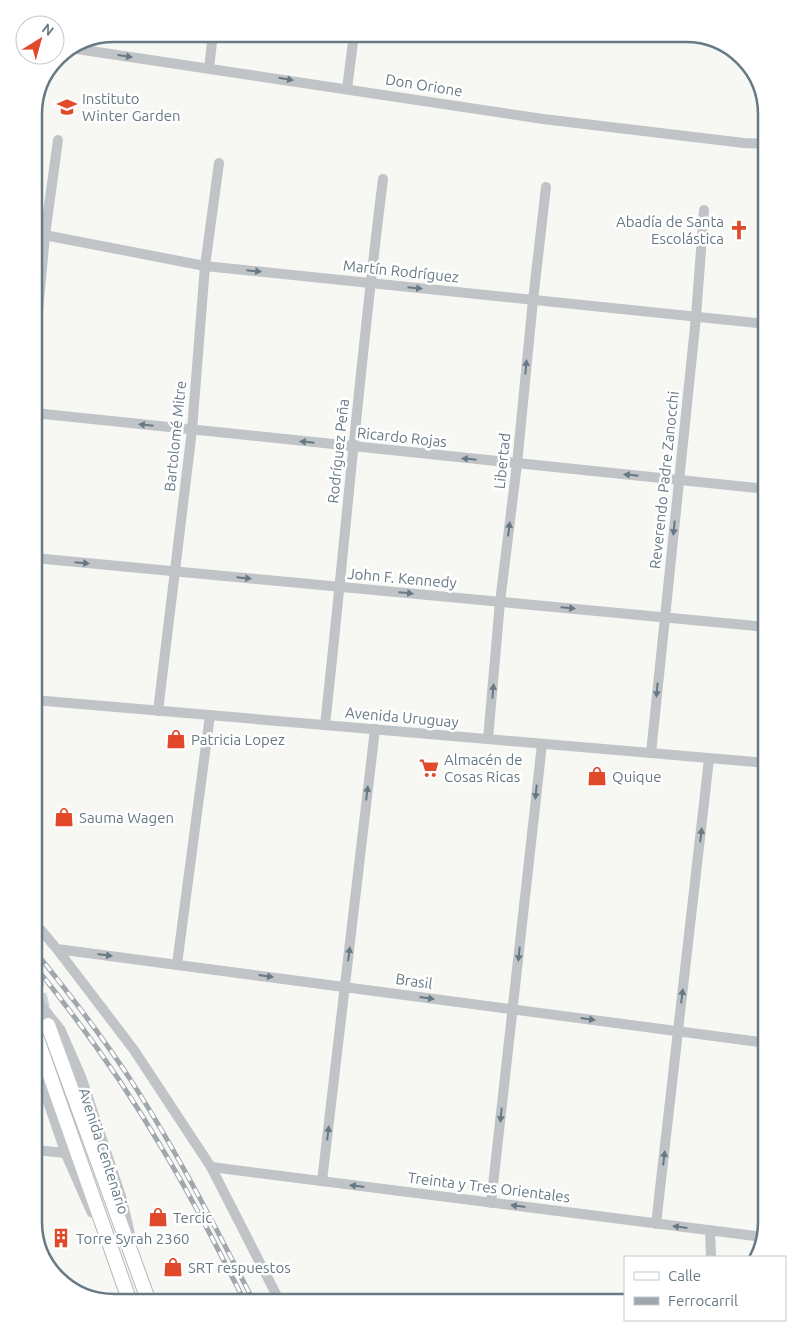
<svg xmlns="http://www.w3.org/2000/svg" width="801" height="1336" font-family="Ubuntu,sans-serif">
<rect width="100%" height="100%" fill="#f7f7f4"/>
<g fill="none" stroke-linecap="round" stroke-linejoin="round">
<polyline stroke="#ccd1d2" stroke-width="14" stroke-dasharray="14 7" stroke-linecap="butt" points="34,974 44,1012"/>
<defs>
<g id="secondary">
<polyline points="48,1025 149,1302"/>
<polyline points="34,1030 130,1302"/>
</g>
</defs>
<use href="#secondary" stroke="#b2b8bc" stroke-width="16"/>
<g stroke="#c0c4c7" stroke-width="10">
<polyline points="77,49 543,119 744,143 767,144"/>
<polyline points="209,68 213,34"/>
<polyline points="347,89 354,34"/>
<polyline points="34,233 205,266 767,324"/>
<polyline points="34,356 45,235 58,140"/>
<polyline points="34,413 767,489"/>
<polyline points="34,558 767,627"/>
<polyline points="34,700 767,763"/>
<polyline points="158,711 192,430 205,266 219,163"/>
<path d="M325 725C345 543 360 361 383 179"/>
<polyline points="488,739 500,602 517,464 533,300 546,187"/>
<polyline points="651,753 696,317 704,210"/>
<polyline points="34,922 57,949 134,1050 211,1167 280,1302"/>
<polyline points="57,949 767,1043"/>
<polyline points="177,964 210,715"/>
<polyline points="34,1150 66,1153"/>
<polyline points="211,1167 763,1237"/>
<polyline points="322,1181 375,729"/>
<polyline points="491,1203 542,744"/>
<polyline points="656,1224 709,759"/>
<polyline points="710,1230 711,1257"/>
</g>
<g stroke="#c0c4c7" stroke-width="11">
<polyline points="34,997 60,1030 81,1078 121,1198 129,1232"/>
<polyline points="34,1059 66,1153 92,1212"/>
</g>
<use href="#secondary" stroke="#fff" stroke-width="14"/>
<defs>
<g id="rail">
<path d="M34 950C68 992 102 1036 132 1082 177 1152 216 1228 254 1302"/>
<path d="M34 965C80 1022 123 1082 160 1145 191 1196 218 1249 245 1302"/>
</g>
</defs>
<use href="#rail" stroke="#a1a8ad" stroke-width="5"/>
<use href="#rail" stroke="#fff" stroke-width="3" stroke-dasharray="9" stroke-linecap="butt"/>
</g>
<defs><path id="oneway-solid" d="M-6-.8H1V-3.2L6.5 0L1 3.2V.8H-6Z" transform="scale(1.25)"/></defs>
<g fill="#667984">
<use href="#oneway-solid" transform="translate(125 56) rotate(8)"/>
<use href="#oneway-solid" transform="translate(286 79) rotate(9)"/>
<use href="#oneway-solid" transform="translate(254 271) rotate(6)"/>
<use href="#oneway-solid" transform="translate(415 288) rotate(6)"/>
<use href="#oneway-solid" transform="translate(526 367) rotate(-85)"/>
<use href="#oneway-solid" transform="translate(146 425) rotate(-174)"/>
<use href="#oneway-solid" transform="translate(307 442) rotate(-174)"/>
<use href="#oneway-solid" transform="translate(469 459) rotate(-174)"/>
<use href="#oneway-solid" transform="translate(631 475) rotate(-174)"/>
<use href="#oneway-solid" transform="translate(674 528) rotate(96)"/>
<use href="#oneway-solid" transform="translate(509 529) rotate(-83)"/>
<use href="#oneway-solid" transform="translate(82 563) rotate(5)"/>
<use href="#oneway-solid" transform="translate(244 578) rotate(6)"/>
<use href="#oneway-solid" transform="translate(406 593) rotate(5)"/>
<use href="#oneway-solid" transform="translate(568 608) rotate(5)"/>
<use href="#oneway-solid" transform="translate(657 690) rotate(95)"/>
<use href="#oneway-solid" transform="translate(493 691) rotate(-85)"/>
<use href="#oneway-solid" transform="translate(536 792) rotate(96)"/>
<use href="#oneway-solid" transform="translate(367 793) rotate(-83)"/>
<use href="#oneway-solid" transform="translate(701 835) rotate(-83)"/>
<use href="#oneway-solid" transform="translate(349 954) rotate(-83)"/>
<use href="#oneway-solid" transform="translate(519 954) rotate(96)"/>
<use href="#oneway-solid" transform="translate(105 955) rotate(8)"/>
<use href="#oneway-solid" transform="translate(266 976) rotate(8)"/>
<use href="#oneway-solid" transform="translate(682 996) rotate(-83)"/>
<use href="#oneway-solid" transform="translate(427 998) rotate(8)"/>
<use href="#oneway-solid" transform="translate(588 1019) rotate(8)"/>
<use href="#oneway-solid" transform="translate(501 1115) rotate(96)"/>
<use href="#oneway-solid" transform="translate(328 1133) rotate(-83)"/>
<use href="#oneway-solid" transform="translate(664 1158) rotate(-83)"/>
<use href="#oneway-solid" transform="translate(357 1186) rotate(-173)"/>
<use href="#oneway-solid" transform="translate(518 1206) rotate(-173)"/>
<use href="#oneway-solid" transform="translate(680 1227) rotate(-173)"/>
</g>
<defs>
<symbol id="school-bare" viewBox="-9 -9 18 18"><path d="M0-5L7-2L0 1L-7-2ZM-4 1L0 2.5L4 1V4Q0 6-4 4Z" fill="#e04a2b" stroke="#fff" stroke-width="2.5" paint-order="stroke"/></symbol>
<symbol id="church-bare" viewBox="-9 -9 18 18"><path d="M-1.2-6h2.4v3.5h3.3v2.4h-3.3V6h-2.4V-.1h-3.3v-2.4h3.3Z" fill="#e04a2b" stroke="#fff" stroke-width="2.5" paint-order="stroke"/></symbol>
<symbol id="shop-bare" viewBox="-9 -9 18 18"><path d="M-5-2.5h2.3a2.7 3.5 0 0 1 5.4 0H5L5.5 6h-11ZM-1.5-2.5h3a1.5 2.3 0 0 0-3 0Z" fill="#e04a2b" stroke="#fff" stroke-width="2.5" paint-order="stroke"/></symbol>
<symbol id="supermarket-bare" viewBox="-9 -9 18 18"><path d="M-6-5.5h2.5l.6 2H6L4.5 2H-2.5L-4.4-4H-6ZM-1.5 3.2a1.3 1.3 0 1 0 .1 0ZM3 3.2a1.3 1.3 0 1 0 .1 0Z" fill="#e04a2b" stroke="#fff" stroke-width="2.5" paint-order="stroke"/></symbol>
<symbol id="building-bare" viewBox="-9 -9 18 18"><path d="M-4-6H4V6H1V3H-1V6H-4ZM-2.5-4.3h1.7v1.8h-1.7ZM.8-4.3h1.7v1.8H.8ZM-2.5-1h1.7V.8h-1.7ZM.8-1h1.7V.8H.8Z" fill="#e04a2b" stroke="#fff" stroke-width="2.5" paint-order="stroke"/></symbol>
</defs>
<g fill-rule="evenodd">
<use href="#school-bare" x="53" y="93" width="28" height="28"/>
<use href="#church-bare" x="725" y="216" width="28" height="28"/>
<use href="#shop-bare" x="162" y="725" width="28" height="28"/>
<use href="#supermarket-bare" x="415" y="754" width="28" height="28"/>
<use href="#shop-bare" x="583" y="762" width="28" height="28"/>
<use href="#shop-bare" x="50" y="803" width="28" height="28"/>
<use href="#shop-bare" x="144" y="1203" width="28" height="28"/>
<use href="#building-bare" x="47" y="1224" width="28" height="28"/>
<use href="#shop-bare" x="159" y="1253" width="28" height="28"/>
</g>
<g text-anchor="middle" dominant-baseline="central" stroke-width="5" stroke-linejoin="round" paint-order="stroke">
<g font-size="15" fill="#667984" stroke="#fff">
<text transform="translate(424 85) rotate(9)">Don Orione</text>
<text transform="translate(401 271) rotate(6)">Martín Rodríguez</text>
<text transform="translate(175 436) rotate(-84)">Bartolomé Mitre</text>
<text transform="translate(402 437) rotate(6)">Ricardo Rojas</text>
<text transform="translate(338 451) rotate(-84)">Rodríguez Peña</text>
<text transform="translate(502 461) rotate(-84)">Libertad</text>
<text transform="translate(664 480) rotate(-84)">Reverendo Padre Zanocchi</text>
<text transform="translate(402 578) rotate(5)">John F. Kennedy</text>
<text transform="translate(402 717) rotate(5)">Avenida Uruguay</text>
<text transform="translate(414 981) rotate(8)">Brasil</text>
<text transform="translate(104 1151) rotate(72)">Avenida Centenario</text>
<text transform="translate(489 1187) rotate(7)">Treinta y Tres Orientales</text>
</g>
<g font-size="15" fill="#667984" stroke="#fff" text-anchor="start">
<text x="82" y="98">Instituto<tspan x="82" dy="17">Winter Garden</tspan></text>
<text x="724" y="221" text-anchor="end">Abadía de Santa<tspan x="724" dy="17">Escolástica</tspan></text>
<text x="191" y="739">Patricia Lopez</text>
<text x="444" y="759">Almacén de<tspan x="444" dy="17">Cosas Ricas</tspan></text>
<text x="612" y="776">Quique</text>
<text x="79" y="817">Sauma Wagen</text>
<text x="173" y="1217">Tercic</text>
<text x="76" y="1238">Torre Syrah 2360</text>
<text x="188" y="1267">SRT respuestos</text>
</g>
</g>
<path d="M0 0H801V1336H0ZM114 42H686A72 72 0 0 1 758 114V1222A72 72 0 0 1 686 1294H114A72 72 0 0 1 42 1222V114A72 72 0 0 1 114 42Z" fill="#fff" fill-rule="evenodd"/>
<path fill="none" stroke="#667984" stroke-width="2.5" d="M114 42H686A72 72 0 0 1 758 114V1222A72 72 0 0 1 686 1294H114A72 72 0 0 1 42 1222V114A72 72 0 0 1 114 42Z"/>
<rect x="624" y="1256" width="162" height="65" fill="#ffffff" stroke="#c2c9ce"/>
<rect x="634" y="1272" width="25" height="8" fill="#ffffff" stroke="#c2c9ce"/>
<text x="668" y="1281" font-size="15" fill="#667984">Calle</text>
<rect x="634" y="1297" width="25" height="8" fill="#a1a8ad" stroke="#c2c9ce"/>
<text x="668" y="1306" font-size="15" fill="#667984">Ferrocarril</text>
<g transform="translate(40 40) rotate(37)"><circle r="24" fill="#ffffff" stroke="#c2c9ce"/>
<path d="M0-4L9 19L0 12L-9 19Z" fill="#e04a2b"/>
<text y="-8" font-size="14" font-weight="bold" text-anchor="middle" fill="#667984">N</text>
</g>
</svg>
